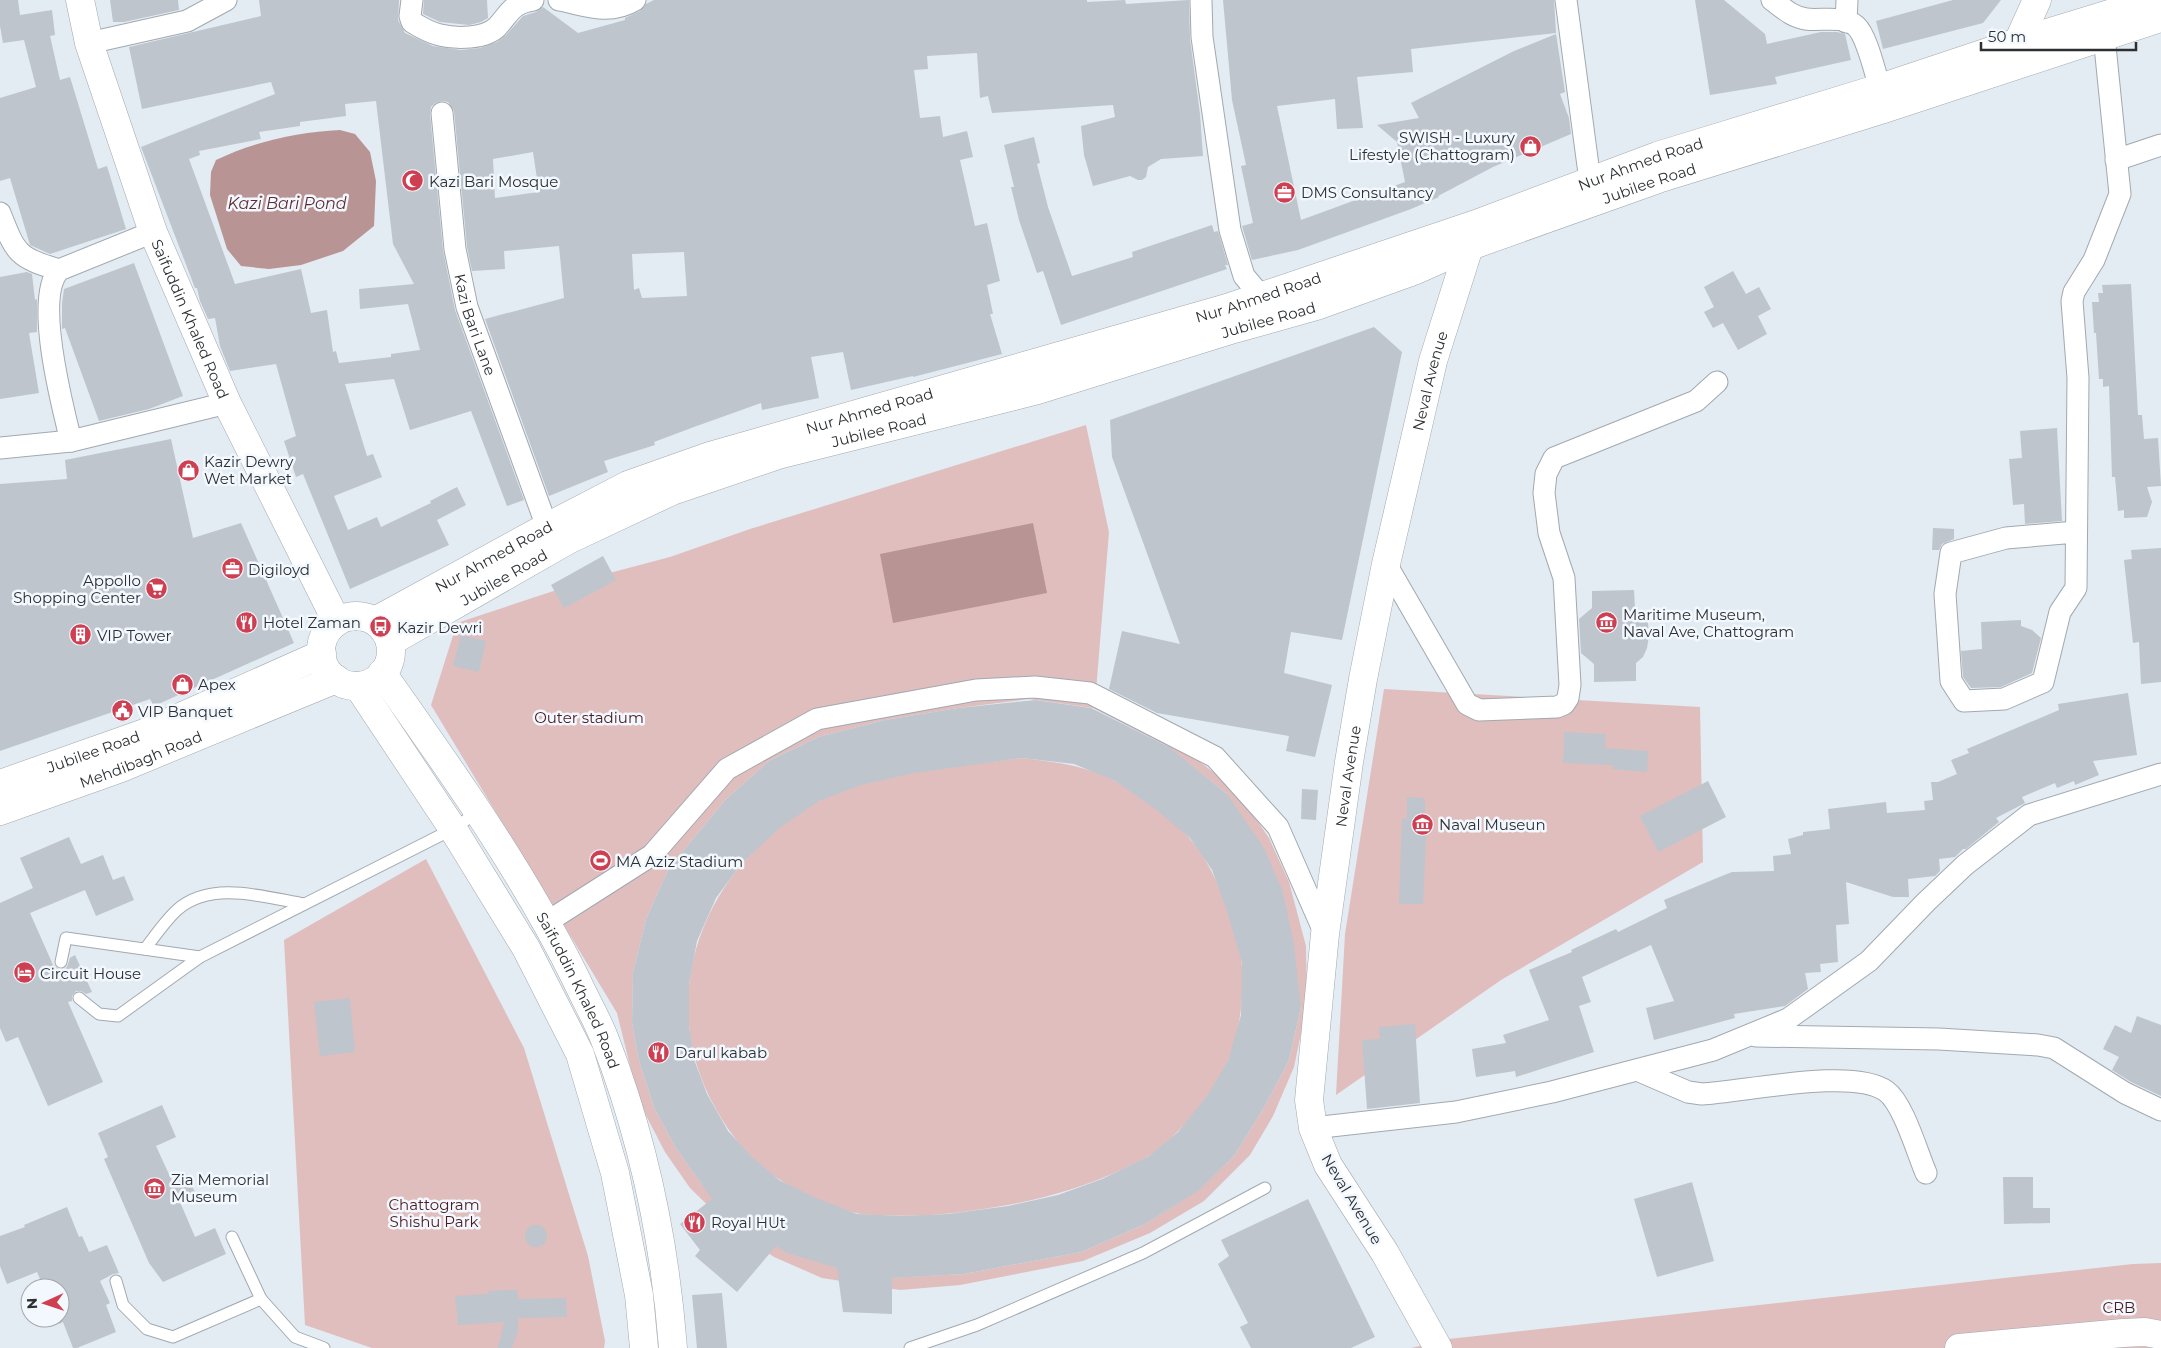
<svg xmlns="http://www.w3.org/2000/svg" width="2161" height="1348" font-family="Montserrat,sans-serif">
<rect width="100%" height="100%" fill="#e3ebf3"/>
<g fill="#e0bebe" fill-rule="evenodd">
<path d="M1086 425 1109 532 1095 703 1167 736 1236 790 1269 838 1289 882 1306 946 1307 1005 1294 1067 1273 1116 1250 1155 1204 1201 1150 1233 1083 1261 960 1285 900 1290 822 1278 774 1257 732 1229 690 1188 665 1152 639 1102 617 1013 431 705 457 623 602 575 670 557 750 529ZM1029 699 1093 708 1167 746 1227 794 1301 1007 1289 1060 1265 1106 1234 1156 1197 1191 1145 1224 1081 1252 964 1274 886 1278 748 1229 703 1186 676 1148 655 1110 639 1061 632 1023 633 972 646 919 669 868 726 799 769 761 818 737 885 720 958 708Z"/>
<polygon points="1384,689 1700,707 1703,862 1501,980 1336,1095 1345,934"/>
<path d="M1022 758C1054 762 1085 765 1115 781 1137 792 1176 821 1191 840 1210 863 1222 891 1230 919 1234 934 1241 951 1242 966 1244 997 1240 1032 1228 1061 1213 1094 1181 1133 1152 1154 1143 1160 1132 1164 1123 1169 1076 1191 1028 1203 976 1210 944 1215 912 1217 880 1215 872 1215 863 1215 856 1213 831 1208 803 1194 782 1181 755 1165 732 1138 717 1111 650 995 706 864 817 802 870 773 962 766 1022 758Z"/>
<polygon points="426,859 524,1048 588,1256 605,1341 604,1348 372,1348 305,1325 284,940"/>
<polygon points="2161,1263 2161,1348 1411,1348 1449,1339 2133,1264"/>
</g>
<g fill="#b89494">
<path d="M340 130 355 134 370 152 376 181 374 226 343 251 301 265 269 269 241 266 227 249 210 195 211 172 216 160C253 142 298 132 340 130Z"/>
<polygon points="1033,523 1047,593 893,623 880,554"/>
</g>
<g fill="#bec5cd" fill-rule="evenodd">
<polygon points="0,0 18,0 20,15 52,10 55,35 50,36 60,80 70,77 98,169 107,166 126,229 50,254 30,245 10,178 0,181 0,98 36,87 24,40 3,43 0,26"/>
<polygon points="110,0 178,0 179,10 124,22 113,22"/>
<path d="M259 0H399L398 20 405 33 433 46 461 50 480 48 497 42 506 35 523 16 536 12 543 7 578 33 625 20V18L640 11 646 4 654 0H1087V2L1125 0 1126 4 1189 0 1190 39 1200 114 1203 156 1161 159 1148 167 1146 177 1142 180H1138L1130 176 1093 186 1084 155 1081 126 1115 117 1113 105 992 113 988 96 980 98 977 53 927 56 928 69 914 70 920 118 940 116 943 137 967 131 973 157 960 160 975 226 987 223 1000 281 987 285 993 314H990L1002 354 913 377V376L851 390 843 352 811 357 819 398 762 410 761 403 694 427 654 442 655 445 604 461 608 472 549 496 485 319 564 298 559 246 504 251 505 269 472 271 467 247 454 111 448 102 441 101 435 103 431 107 430 114 443 250 455 310 524 500 507 506 471 411 410 430 394 379 345 384 367 456 373 454 382 477 334 496 348 530 377 517 381 527 431 503 430 501 457 487 466 505 437 520 449 545 350 589 303 474 296 477 284 441 296 436 276 364 230 371 220 346 215 318 208 319 200 301 197 288H195L141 147 275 94 271 82 142 109 129 47 261 16ZM376 101 393 244 414 284 359 289 360 309 408 304 420 350 391 354V357L339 363 336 351 333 352 327 310 311 313 301 269 235 284 189 159 200 155 199 151 261 139 259 132 300 126V122L346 116 345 104ZM533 152 539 192 495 198 493 159ZM684 252 687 296 642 298 639 288 634 290 632 254Z"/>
<polygon points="424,0 487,0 488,18 481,22 469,25 440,22 423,14"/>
<polygon points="1223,0 1554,0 1556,33 1411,49 1413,72 1357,77 1363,128 1337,129 1335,99 1277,106 1301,220 1405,182 1397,142 1377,125 1419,118 1411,103 1514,51 1556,34 1565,92 1560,94 1569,118 1571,134 1493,167 1438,196 1439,197 1411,209 1298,250 1252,260 1242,226 1253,223 1241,166 1246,165 1232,100"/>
<polygon points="1695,0 1724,0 1765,34 1767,44 1821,32 1837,32 1845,34 1851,60 1775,77 1777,84 1710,95"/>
<polygon points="1953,0 2001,0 1983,23 1883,49 1876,21"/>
<polygon points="1034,137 1040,163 1037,164 1048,207 1072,276 1133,257 1132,252 1212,225 1214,232 1218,231 1228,265 1225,265 1227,269 1061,325 1043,271 1037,273 1019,220 1011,187 1014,187 1004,145"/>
<polygon points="134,263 183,396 149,409 99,421 65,328 62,329 62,304 64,289"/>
<polygon points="1733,271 1746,294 1759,287 1771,309 1758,316 1767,334 1738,350 1723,323 1713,328 1704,312 1714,307 1704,287"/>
<polygon points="27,272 32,274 35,300 37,299 37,332 29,333 39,393 0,399 0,277"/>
<polygon points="2131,284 2138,415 2142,415 2144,439 2158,438 2161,486 2147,487 2152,502 2147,517 2124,518 2124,510 2118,511 2115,477 2112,477 2109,386 2103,387 2103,379 2099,379 2096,333 2094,333 2092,302 2099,302 2098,293 2103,293 2102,285"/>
<polygon points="1374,327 1402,352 1342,640 1291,632 1284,673 1332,685 1315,757 1286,751 1289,736 1157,713 1109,689 1122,631 1180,644 1112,457 1110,420"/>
<polygon points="2057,428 2062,521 2025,524 2024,504 2013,505 2009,459 2022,458 2020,431"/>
<polygon points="171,439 193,538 241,523 294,643 154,706 150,699 0,751 0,484 67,479 65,460"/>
<polygon points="1933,528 1954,529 1954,539 1942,544 1939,550 1932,550"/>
<polygon points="2161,548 2161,682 2141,684 2139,642 2133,643 2124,560 2132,559 2131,550"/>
<polygon points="603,556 616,580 564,608 551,585"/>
<polygon points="1634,590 1635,609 1642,615 1648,623 1649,636 1647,648 1643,657 1636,663 1636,681 1594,682 1594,664 1581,653 1579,619 1592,608 1592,591"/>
<polygon points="2021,620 2021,626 2032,630 2041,638 2032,673 2001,687 1971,688 1963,677 1961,651 1982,649 1981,622"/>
<polygon points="461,635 486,641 479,672 453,666"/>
<polygon points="2128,693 2137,755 2093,761 2099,775 2075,785 2074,781 2057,788 2055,783 2022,797 2025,803 1996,818 1999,822 1966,849 1963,849 1955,857 1939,859 1940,871 1935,876 1908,879 1909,897 1893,897 1846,882 1849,924 1836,925 1838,962 1820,964 1821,972 1805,973 1808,989 1785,1006 1734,1014 1735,1018 1654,1040 1646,1008 1674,1001 1651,945 1582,977 1591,1002 1579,1006 1594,1052 1516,1077 1515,1071 1476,1077 1472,1049 1506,1043 1503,1035 1549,1020 1529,970 1572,952 1571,950 1616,929 1618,932 1667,908 1664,900 1717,878 1732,872 1774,871 1773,856 1791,854 1788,839 1803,835 1803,832 1830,829 1828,809 1886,802 1887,813 1925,810 1924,801 1933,800 1931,782 1938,782 1957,774 1951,760 1969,753 1967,749 2059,710 2058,704"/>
<path d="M1035 700 1091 708 1169 747 1227 794 1264 848 1283 892 1294 945 1301 1007 1289 1060 1265 1106 1234 1156 1198 1191 1145 1224 1081 1252 964 1274 892 1278V1314L843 1312 837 1268 787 1253 776 1246 737 1292 695 1256 700 1250 680 1224 712 1199 676 1148 655 1110 639 1061 632 1023 633 972 646 919 669 868 726 799 769 761 818 737 885 720 958 708ZM1022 758 1074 764 1115 781 1154 808 1190 838 1212 870 1227 911 1242 963 1241 1015 1228 1061 1207 1096 1178 1132 1149 1156 1102 1179 1058 1195 1008 1206 948 1214 904 1216 857 1214 816 1198 779 1180 753 1158 728 1131 707 1094 695 1062 689 1026V984L697 941 716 898 742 863 778 829 819 801 861 785 914 773Z"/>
<polygon points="1564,732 1606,734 1605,748 1648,751 1647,772 1612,769 1613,765 1563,763"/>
<polygon points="1708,781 1726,817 1658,852 1640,816"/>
<polygon points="1302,789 1318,790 1316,820 1301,819"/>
<polygon points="1407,797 1425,798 1425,820 1427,820 1423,904 1399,904 1402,818 1407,819"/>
<polygon points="69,837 81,864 103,855 113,880 124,876 134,900 96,916 85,890 30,913 53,965 59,969 64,969 67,967 70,958 75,955 92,992 86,994 81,991 76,991 72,996 72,1001 68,1002 103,1082 48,1106 18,1037 6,1042 0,1028 0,903 33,888 20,858"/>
<polygon points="350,998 355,1052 320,1056 314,1002"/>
<polygon points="2137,1016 2161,1025 2161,1096 2131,1082 2112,1070 2119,1057 2103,1049 2115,1025 2131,1033"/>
<polygon points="1415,1024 1420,1103 1367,1109 1362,1040 1380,1039 1379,1027"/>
<polygon points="162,1105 176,1137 156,1146 172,1181 187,1174 196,1195 180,1202 195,1237 215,1228 226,1254 163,1282 149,1263 104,1159 108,1157 98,1133"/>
<polygon points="2003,1177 2033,1177 2033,1208 2050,1208 2050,1223 2004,1224"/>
<polygon points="1692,1182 1714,1261 1657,1277 1634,1199"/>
<polygon points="1308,1199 1375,1337 1351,1348 1251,1348 1240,1327 1248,1323 1218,1264 1229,1256 1221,1240"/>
<polygon points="67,1207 79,1237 82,1236 89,1252 107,1245 119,1273 113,1274 100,1281 110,1303 106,1305 116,1332 77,1348 73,1348 63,1322 59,1324 56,1318 60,1318 60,1288 44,1288 37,1272 7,1284 0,1266 0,1236 25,1227 24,1225"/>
<circle cx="536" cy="1236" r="11"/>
<polygon points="510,1290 517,1290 518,1299 566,1298 567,1317 518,1318 518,1331 512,1348 498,1348 504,1322 458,1325 455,1296 488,1294 488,1291"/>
<polygon points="722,1293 727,1348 697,1348 692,1295"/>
</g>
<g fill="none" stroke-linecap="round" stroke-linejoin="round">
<defs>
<g id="service">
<path d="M145 949C155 936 165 921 177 910 211 880 264 897 304 904"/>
<polyline points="61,962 66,938 200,957"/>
<polyline points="79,998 99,1014 118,1016 200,957 453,829 479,811"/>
<polyline points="232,1237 261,1299"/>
<polyline points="116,1281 123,1305 147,1329 173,1337 261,1299 295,1337 324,1348"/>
<polyline points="910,1348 977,1325 1143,1253 1265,1188"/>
</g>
<g id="minor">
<path d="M412 0 410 16 412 22C420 27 431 33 440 35 456 39 485 39 497 27 510 13 512 3 533 0"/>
<path d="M559 0C586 5 608 16 635 0"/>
<polyline points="1201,0 1202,37 1230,230 1244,276 1260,295"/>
<polyline points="1566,0 1590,181"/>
<path d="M1772 0C1783 8 1792 17 1806 19 1821 21 1843 15 1856 26 1867 36 1875 73 1880 88"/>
<polyline points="1846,22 1847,0"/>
<polyline points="89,43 187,21 226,0"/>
<path id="s1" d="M442 113 455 249 467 307 547 527"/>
<polyline points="2116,160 2161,145"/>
<path d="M0 213C16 254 17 257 59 270"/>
<path d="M71 441C62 405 34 298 59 270L153 232"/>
<polyline points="0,448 71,441 227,403"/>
<polyline points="2076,532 2006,538 1951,553 1945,594 1951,681 1964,701 2004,699 2043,682 2060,612 2076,588 2078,378 2072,301 2074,292 2094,260 2120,194 2104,36"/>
<polyline points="1386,564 1467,704 1479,710 1557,707 1564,704 1568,698 1570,685 1564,578 1549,533 1544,493 1546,474 1554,458 1681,407 1696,401 1717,382"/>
<polyline points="547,922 652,855 727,769 817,719 976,690 1035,687 1090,693 1215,757 1278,827 1325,934"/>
<polyline points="1756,1036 1939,1039 2038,1045 2054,1048 2125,1093 2161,1110"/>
<path d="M1637 1070 1688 1092 1702 1094C1744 1092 1853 1067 1886 1091 1903 1103 1917 1152 1926 1173"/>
<polyline points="1313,1128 1456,1112 1552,1092 1713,1050 1788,1019 1869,961 1926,902 1965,865 2029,815 2161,774"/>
</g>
<g id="secondary">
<path id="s2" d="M80 0 89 43 153 232 227 403 337 622"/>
<polyline points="2025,60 2018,42 2037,0"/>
<path id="s3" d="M382 673C452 772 522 870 576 979 585 999 597 1019 605 1040 643 1138 665 1243 673 1348"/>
<polyline points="358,686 453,829 526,948 580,1054 615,1173 639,1295 644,1348"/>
<path id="s4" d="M1438 1348 1385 1253 1328 1165 1313 1128 1309 1100 1325 934 1349 762 1363 679 1386 564 1433 361 1475 228"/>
<polyline points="1959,1348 2123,1333 2145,1332 2161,1335"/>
</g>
<g id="primary">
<circle cx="356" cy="651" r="35"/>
<path id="s5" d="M375 621 547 527 628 485 710 456 1227 308 1476 224 1657 156 1880 88 2018 42 2155 0"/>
<path id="s6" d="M390 642 568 540 672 491 778 455 1038 390 1234 329 1316 306 1416 270 1470 246 1658 179 1884 109 2157 19"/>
<path id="s7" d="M0 784 142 734 322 654"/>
<path id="s8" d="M0 811 121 768 336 679"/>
</g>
</defs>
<use href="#service" stroke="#a2a9b0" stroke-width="13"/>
<use href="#minor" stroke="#a2a9b0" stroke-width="23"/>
<use href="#secondary" stroke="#a2a9b0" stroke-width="29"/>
<use href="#primary" stroke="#a2a9b0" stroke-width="29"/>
<use href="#service" stroke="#fff" stroke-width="11"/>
<use href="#minor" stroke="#fff" stroke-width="21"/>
<use href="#secondary" stroke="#fff" stroke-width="28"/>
<use href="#primary" stroke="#fff" stroke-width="28"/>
</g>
<defs>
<symbol id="shop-disc" viewBox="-11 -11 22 22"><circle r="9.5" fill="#cf3f52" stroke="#f2f8fe"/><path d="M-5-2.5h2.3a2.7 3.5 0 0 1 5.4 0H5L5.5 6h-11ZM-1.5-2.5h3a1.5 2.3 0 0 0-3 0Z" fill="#fff"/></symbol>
<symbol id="mosque-disc" viewBox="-11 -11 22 22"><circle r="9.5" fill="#cf3f52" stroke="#f2f8fe"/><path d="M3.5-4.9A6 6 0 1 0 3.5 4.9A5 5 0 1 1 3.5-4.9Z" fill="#fff"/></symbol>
<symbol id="office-disc" viewBox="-11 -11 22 22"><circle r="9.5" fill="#cf3f52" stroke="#f2f8fe"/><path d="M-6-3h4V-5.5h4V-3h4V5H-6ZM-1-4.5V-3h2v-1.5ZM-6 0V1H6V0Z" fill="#fff"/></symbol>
<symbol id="supermarket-disc" viewBox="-11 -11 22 22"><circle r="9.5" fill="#cf3f52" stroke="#f2f8fe"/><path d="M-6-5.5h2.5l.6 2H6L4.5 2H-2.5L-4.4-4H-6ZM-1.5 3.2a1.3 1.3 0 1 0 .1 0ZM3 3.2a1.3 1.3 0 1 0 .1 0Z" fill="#fff"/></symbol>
<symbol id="restaurant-disc" viewBox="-11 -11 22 22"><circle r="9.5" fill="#cf3f52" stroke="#f2f8fe"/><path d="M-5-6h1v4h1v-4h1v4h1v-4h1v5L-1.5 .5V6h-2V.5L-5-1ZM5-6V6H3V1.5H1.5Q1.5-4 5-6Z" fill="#fff"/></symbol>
<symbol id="museum-disc" viewBox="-11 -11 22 22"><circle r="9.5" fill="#cf3f52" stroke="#f2f8fe"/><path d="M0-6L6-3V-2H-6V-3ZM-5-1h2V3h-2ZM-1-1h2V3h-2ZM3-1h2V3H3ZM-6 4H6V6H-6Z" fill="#fff"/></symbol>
<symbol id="bus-disc" viewBox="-11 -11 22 22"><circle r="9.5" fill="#cf3f52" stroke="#f2f8fe"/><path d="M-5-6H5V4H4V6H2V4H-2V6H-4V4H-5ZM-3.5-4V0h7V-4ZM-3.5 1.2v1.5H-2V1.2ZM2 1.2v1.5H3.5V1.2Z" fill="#fff"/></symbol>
<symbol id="building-disc" viewBox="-11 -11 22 22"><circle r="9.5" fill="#cf3f52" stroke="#f2f8fe"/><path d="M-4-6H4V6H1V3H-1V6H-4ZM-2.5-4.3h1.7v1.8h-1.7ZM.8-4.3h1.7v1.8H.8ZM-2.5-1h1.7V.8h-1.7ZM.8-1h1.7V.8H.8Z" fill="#fff"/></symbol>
<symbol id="civic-disc" viewBox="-11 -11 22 22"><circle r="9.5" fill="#cf3f52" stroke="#f2f8fe"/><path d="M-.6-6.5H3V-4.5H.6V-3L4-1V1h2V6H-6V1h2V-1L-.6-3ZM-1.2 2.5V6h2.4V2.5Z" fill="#fff"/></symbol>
<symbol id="stadium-disc" viewBox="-11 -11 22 22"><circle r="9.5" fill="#cf3f52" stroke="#f2f8fe"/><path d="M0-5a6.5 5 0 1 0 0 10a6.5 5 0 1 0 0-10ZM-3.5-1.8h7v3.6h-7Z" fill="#fff"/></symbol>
<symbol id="hotel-disc" viewBox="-11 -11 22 22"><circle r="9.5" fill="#cf3f52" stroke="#f2f8fe"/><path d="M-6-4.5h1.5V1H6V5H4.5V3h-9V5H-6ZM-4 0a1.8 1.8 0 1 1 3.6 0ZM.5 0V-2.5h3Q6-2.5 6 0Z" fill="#fff"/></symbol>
</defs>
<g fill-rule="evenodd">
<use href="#shop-disc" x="1518" y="134" width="25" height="25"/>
<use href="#mosque-disc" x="400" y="168" width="25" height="25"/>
<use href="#office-disc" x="1272" y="180" width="25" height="25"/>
<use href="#shop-disc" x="176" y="458" width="25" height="25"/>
<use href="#office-disc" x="220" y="556" width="25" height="25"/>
<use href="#supermarket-disc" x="144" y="576" width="25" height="25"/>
<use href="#restaurant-disc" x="234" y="610" width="25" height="25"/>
<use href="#museum-disc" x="1594" y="610" width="25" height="25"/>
<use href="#bus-disc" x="368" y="614" width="25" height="25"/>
<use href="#building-disc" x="68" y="622" width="25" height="25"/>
<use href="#shop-disc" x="170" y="672" width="25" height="25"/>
<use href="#civic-disc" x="110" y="698" width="25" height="25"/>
<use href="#museum-disc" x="1410" y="812" width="25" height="25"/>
<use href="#stadium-disc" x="588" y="848" width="25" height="25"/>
<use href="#hotel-disc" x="12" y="960" width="25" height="25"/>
<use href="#restaurant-disc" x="646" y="1040" width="25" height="25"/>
<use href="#museum-disc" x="142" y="1176" width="25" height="25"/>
<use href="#restaurant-disc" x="682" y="1210" width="25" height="25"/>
</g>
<g text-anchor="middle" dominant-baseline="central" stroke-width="5" stroke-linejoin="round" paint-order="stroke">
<g font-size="15" fill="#2d3033" stroke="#f2f8fe" text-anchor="start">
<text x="1515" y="137" text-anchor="end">SWISH - Luxury<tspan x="1515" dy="17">Lifestyle (Chattogram)</tspan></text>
<text x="429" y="181">Kazi Bari Mosque</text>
<text x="1301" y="192">DMS Consultancy</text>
<text x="204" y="461">Kazir Dewry<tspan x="204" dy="17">Wet Market</tspan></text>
<text x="248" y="569">Digiloyd</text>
<text x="141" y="580" text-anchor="end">Appollo<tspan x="141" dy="17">Shopping Center</tspan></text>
<text x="1623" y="614">Maritime Museum,<tspan x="1623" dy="17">Naval Ave, Chattogram</tspan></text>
<text x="263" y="622">Hotel Zaman</text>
<text x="397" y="627">Kazir Dewri</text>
<text x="97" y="635">VIP Tower</text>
<text x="198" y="684">Apex</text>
<text x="138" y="711">VIP Banquet</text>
<text x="1439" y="824">Naval Museun</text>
<text x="616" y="861">MA Aziz Stadium</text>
<text x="40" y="973">Circuit House</text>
<text x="675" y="1052">Darul kabab</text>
<text x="171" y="1179">Zia Memorial<tspan x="171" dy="17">Museum</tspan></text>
<text x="711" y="1222">Royal HUt</text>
</g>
<g font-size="15" fill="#2d3033" stroke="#f2f8fe">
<text stroke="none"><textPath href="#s5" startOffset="1350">Nur Ahmed Road</textPath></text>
<text stroke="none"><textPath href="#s6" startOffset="1346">Jubilee Road</textPath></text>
<text stroke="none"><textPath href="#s5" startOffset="945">Nur Ahmed Road</textPath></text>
<text stroke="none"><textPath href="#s2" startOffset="338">Saifuddin Khaled Road</textPath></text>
<text stroke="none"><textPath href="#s6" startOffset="941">Jubilee Road</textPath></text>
<text stroke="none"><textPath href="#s1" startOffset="215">Kazi Bari Lane</textPath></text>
<text stroke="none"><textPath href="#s4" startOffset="1012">Neval Avenue</textPath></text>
<text stroke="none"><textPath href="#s5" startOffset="540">Nur Ahmed Road</textPath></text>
<text stroke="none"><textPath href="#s6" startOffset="536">Jubilee Road</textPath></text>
<text stroke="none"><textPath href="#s5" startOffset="135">Nur Ahmed Road</textPath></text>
<text stroke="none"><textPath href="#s6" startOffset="131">Jubilee Road</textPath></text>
<text stroke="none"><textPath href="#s7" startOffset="99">Jubilee Road</textPath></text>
<text stroke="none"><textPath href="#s8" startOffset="150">Mehdibagh Road</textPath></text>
<text stroke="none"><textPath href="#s4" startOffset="608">Neval Avenue</textPath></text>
<text stroke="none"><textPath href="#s3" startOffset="374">Saifuddin Khaled Road</textPath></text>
<text transform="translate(1352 1199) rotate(59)">Neval Avenue</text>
</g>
<g font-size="15" fill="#4b1b1f" stroke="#f2f8fe">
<text x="589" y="717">Outer stadium</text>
<text x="434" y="1204">Chattogram<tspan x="434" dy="17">Shishu Park</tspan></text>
<text x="2119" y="1307">CRB</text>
</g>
<g font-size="16" font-style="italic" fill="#5d2b2e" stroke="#f2f8fe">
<text x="287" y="203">Kazi Bari Pond</text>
</g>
</g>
<g transform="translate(45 1303) rotate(267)"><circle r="24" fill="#f2f8fe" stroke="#a3a8ad"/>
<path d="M0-4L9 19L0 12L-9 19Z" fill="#cf3f52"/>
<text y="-8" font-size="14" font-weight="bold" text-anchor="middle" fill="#2d3033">N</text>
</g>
<path d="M1981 42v8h155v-8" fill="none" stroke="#2d3033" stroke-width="2.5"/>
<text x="1988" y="42" font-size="15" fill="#2d3033" stroke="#f2f8fe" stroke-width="4" paint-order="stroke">50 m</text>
</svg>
